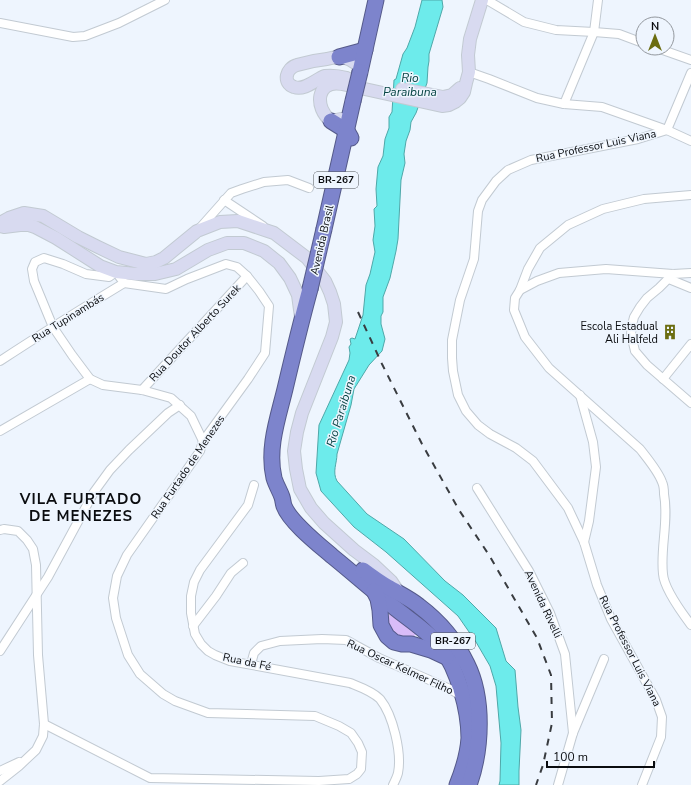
<svg xmlns="http://www.w3.org/2000/svg" width="691" height="785" font-family="'Nunito Sans',sans-serif">
<rect width="100%" height="100%" fill="#eef5fe"/>
<path fill="#d9bcf8" d="M392 610 419 631C408 645 401 638 389 631L388 617Z"/>
<path fill="#6debeb" stroke="#4fa8a9" d="M422 0H442L443 7 429 54V61L428 67 427 83 416 113 411 122 410 130 406 141 404 154 405 163 401 180 398 239 396 251 390 278 383 297V312L381 316V324L385 339 382 351 369 365 354 389 351 405 337 454C337 463 332 472 337 481L367 514 404 539 445 581 463 595 496 628 506 661 515 670 518 707 521 730 519 771V785H499L500 781 501 743 496 686 490 666 476 642 458 616 386 552 354 527 321 491 316 473 319 425 349 360 350 353 349 347 351 344 350 339 352 338 355 339 363 315 366 285 370 274 375 252 373 240 375 226 374 209 377 206 376 189 378 167 383 156 385 139 389 128V117L392 112 394 80 396 79 403 54 407 48 415 27Z"/>
<g fill="none" stroke-linecap="round" stroke-linejoin="round">
<defs>
<g id="street">
<polyline points="487,0 524,22 556,30 594,32 619,34 643,43"/>
<polyline points="0,23 73,37 85,36 119,23 165,0"/>
<polyline points="657,48 691,60"/>
<polyline points="469,72 489,79 537,98 564,104 602,107 667,130 691,141"/>
<polyline points="564,104 594,32 598,0"/>
<polyline points="667,130 691,73"/>
<path d="M691 195 644 199 603 209 568 225 540 248 528 269 520 290 515 298 514 310 525 337 549 368 640 449C647 458 658 471 662 482 664 486 664 490 664 494 669 521 660 548 663 574 664 588 682 613 691 625"/>
<polyline points="224,200 263,226"/>
<polyline points="199,229 231,193 242,189 264,182 288,180 309,188"/>
<polyline points="673,274 659,288 647,298 640,307 634,317 632,325 631,334 635,351 647,365 691,403"/>
<polyline points="669,279 691,288"/>
<polyline points="520,290 537,281 559,273 606,269 673,274 691,273"/>
<path d="M0 361C41 334 83 308 124 283L116 272 109 277 86 274 63 264 44 258 35 262 32 269 34 281 53 327 72 355 90 379 103 385 142 390 171 398 191 416 203 441"/>
<polyline points="663,379 691,344"/>
<polyline points="142,390 247,276"/>
<polyline points="580,395 593,442 596,467 589,521 584,542"/>
<polyline points="0,431 90,379"/>
<path d="M254 485 248 505 200 570 194 582 191 596V613L195 634 201 644 208 651 215 655 230 661 350 683C360 687 372 691 380 699 393 715 402 753 398 773 397 777 395 781 393 785"/>
<polyline points="477,488 529,571 550,613 565,654 573,733"/>
<polyline points="0,530 4,529 18,531 27,540 33,549 36,565 38,655 44,724 43,736 36,750 19,766 0,781"/>
<polyline points="193,626 216,596 231,573 243,563"/>
<polyline points="0,651 48,577 94,492 110,470 129,450 168,413 180,405"/>
<polyline points="251,664 254,653 261,646 280,641 322,639 346,640 379,658 450,689 463,697"/>
<polyline points="44,724 150,778 319,781 349,779 357,774 361,769 362,752 358,743 351,733 339,726 315,716 208,713 175,701 163,694 140,674 128,655 116,618 113,598 117,576 127,555 200,451 203,441 248,379 265,353 269,306 259,291 247,276 237,267 226,264 187,279 166,289 124,283"/>
<polyline points="0,771 19,762"/>
<polyline points="558,785 573,733 604,659"/>
<polyline points="642,785 661,737 662,717 656,700 611,619 597,585 584,542 568,508 533,461 516,448 490,434 478,425 466,411 458,395 453,371 452,358 452,340 460,300 474,259 478,211 482,200 496,181 508,170 531,160 638,139 667,130"/>
</g>
<g id="secondary">
<path d="M347 78C339 76 333 75 325 76 316 79 305 91 294 87 282 83 286 68 297 65 307 62 317 60 327 59 331 58 335 57 339 57 347 57 355 62 361 68"/>
<polyline points="402,89 443,97 452,95 460,88"/>
<path d="M341 119 331 121C314 108 316 79 342 84L442 106 449 105 455 102 460 98 464 92 466 83 469 72 468 55 470 39 482 0"/>
<polyline points="0,223 9,218 24,213 43,216 78,237 98,247 119,257 146,264 156,262 164,258 197,231 220,222 238,221 274,233 307,258 325,281 330,292 334,304 336,322 332,337 302,413 297,432 294,451 296,469 300,489 311,508 324,523 354,550 374,565 391,581 397,590"/>
<polyline points="0,226 4,227 20,225 29,225 35,227 56,238 100,266 116,272 136,274 155,274 176,269 208,250 227,243 244,243 264,251 279,263 290,278 298,295 301,317"/>
</g>
<g id="highway">
<polyline points="339,57 365,50"/>
<polyline points="360,72 376,0"/>
<polyline points="331,121 347,131 351,138"/>
<polyline points="324,229 353,101"/>
<path d="M310 289C301 322 293 355 285 389 278 418 267 448 274 478 276 485 280 491 282 497 283 500 283 503 284 506 290 522 318 544 332 556 353 573 373 591 395 608 410 620 429 632 441 647 458 670 469 710 469 738 468 754 463 770 457 785"/>
<path d="M363 570C371 576 379 582 388 587 398 593 409 598 419 606 439 621 456 641 467 664 484 698 482 749 469 785"/>
<polyline points="374,591 378,599 380,610 381,625 387,636 394,642 402,644 411,644 431,650 446,657"/>
</g>
</defs>
<use href="#street" stroke="#c2cad2" stroke-width="10"/>
<use href="#secondary" stroke="#c2cad2" stroke-width="14"/>
<use href="#highway" stroke="#555a8a" stroke-width="17"/>
<use href="#street" stroke="#fff" stroke-width="8"/>
<use href="#secondary" stroke="#d8daf0" stroke-width="12"/>
<use href="#highway" stroke="#7d84cc" stroke-width="15"/>
<polyline stroke="#393c40" stroke-width="2" stroke-dasharray="7 7" stroke-linecap="butt" points="358,312 382,364 422,444 459,510 489,555 537,638 551,675 552,723 543,765 536,785"/>
<defs>
<g id="highway-bridge">
<polyline points="353,101 360,72"/>
<polyline points="310,289 324,229"/>
</g>
</defs>
<use href="#highway-bridge" stroke="#555a8a" stroke-width="17" stroke-linecap="butt"/>
<use href="#highway-bridge" stroke="#7d84cc" stroke-width="15"/>
</g>
<defs>
<symbol id="building-bare" viewBox="-9 -9 18 18"><path d="M-4-6H4V6H1V3H-1V6H-4ZM-2.5-4.3h1.7v1.8h-1.7ZM.8-4.3h1.7v1.8H.8ZM-2.5-1h1.7V.8h-1.7ZM.8-1h1.7V.8H.8Z" fill="#6b6d10" stroke="#eef5fe" stroke-width="2.5" paint-order="stroke"/></symbol>
</defs>
<g fill-rule="evenodd">
<use href="#building-bare" x="659" y="321" width="22" height="22"/>
</g>
<g text-anchor="middle" dominant-baseline="central" stroke-width="3" stroke-linejoin="round" paint-order="stroke">
<g fill="#eef5fe" stroke="#4e5257" stroke-width="1">
<rect x="314" y="172" width="44" height="16" rx="3"/>
<rect x="431" y="633" width="44" height="16" rx="3"/>
</g>
<g font-size="10" font-weight="bold" fill="#0a0c0f">
<text x="336" y="180">BR-267</text>
<text x="453" y="641">BR-267</text>
</g>
<g font-size="11" fill="#0a0c0f" stroke="#eef5fe">
<text transform="translate(596 146) rotate(-12)">Rua Professor Luis Viana</text>
<text transform="translate(322 240) rotate(-77)">Avenida Brasil</text>
<text transform="translate(68 318) rotate(-32)">Rua Tupinambás</text>
<text transform="translate(195 333) rotate(-47)">Rua Doutor Alberto Surek</text>
<text transform="translate(188 467) rotate(-56)">Rua Furtado de Menezes</text>
<text transform="translate(543 604) rotate(65)">Avenida Rivelli</text>
<text transform="translate(630 651) rotate(63)">Rua Professor Luis Viana</text>
<text transform="translate(247 662) rotate(12)">Rua da Fé</text>
<text transform="translate(400 667) rotate(25)">Rua Oscar Kelmer Filho</text>
</g>
<g font-size="11" fill="#0a0c0f" stroke="#eef5fe" text-anchor="end">
<text x="658" y="326">Escola Estadual<tspan x="658" dy="13">Ali Halfeld</tspan></text>
</g>
<g font-size="12" font-style="italic" fill="#074444" stroke="#eef5fe">
<text x="410" y="78">Rio<tspan x="410" dy="14">Paraibuna</tspan></text>
<text transform="translate(341 411) rotate(-73)">Rio Paraibuna</text>
</g>
<g font-size="15" font-weight="bold" letter-spacing="1" fill="#0a0c0f" stroke="#eef5fe">
<text x="81" y="499">VILA FURTADO<tspan x="81" dy="17">DE MENEZES</tspan></text>
</g>
</g>
<g transform="translate(655 36)"><circle r="19" fill="#eef5fe" stroke="#93989e"/>
<path d="M0-3L7 15L0 10L-7 15Z" fill="#6b6d10"/>
<text y="-6" font-size="11" font-weight="bold" text-anchor="middle" fill="#0a0c0f">N</text>
</g>
<path d="M547 761v6h107v-6" fill="none" stroke="#0a0c0f" stroke-width="2"/>
<text x="553" y="761" font-size="12" fill="#0a0c0f" stroke="#eef5fe" stroke-width="3" paint-order="stroke">100 m</text>
</svg>
